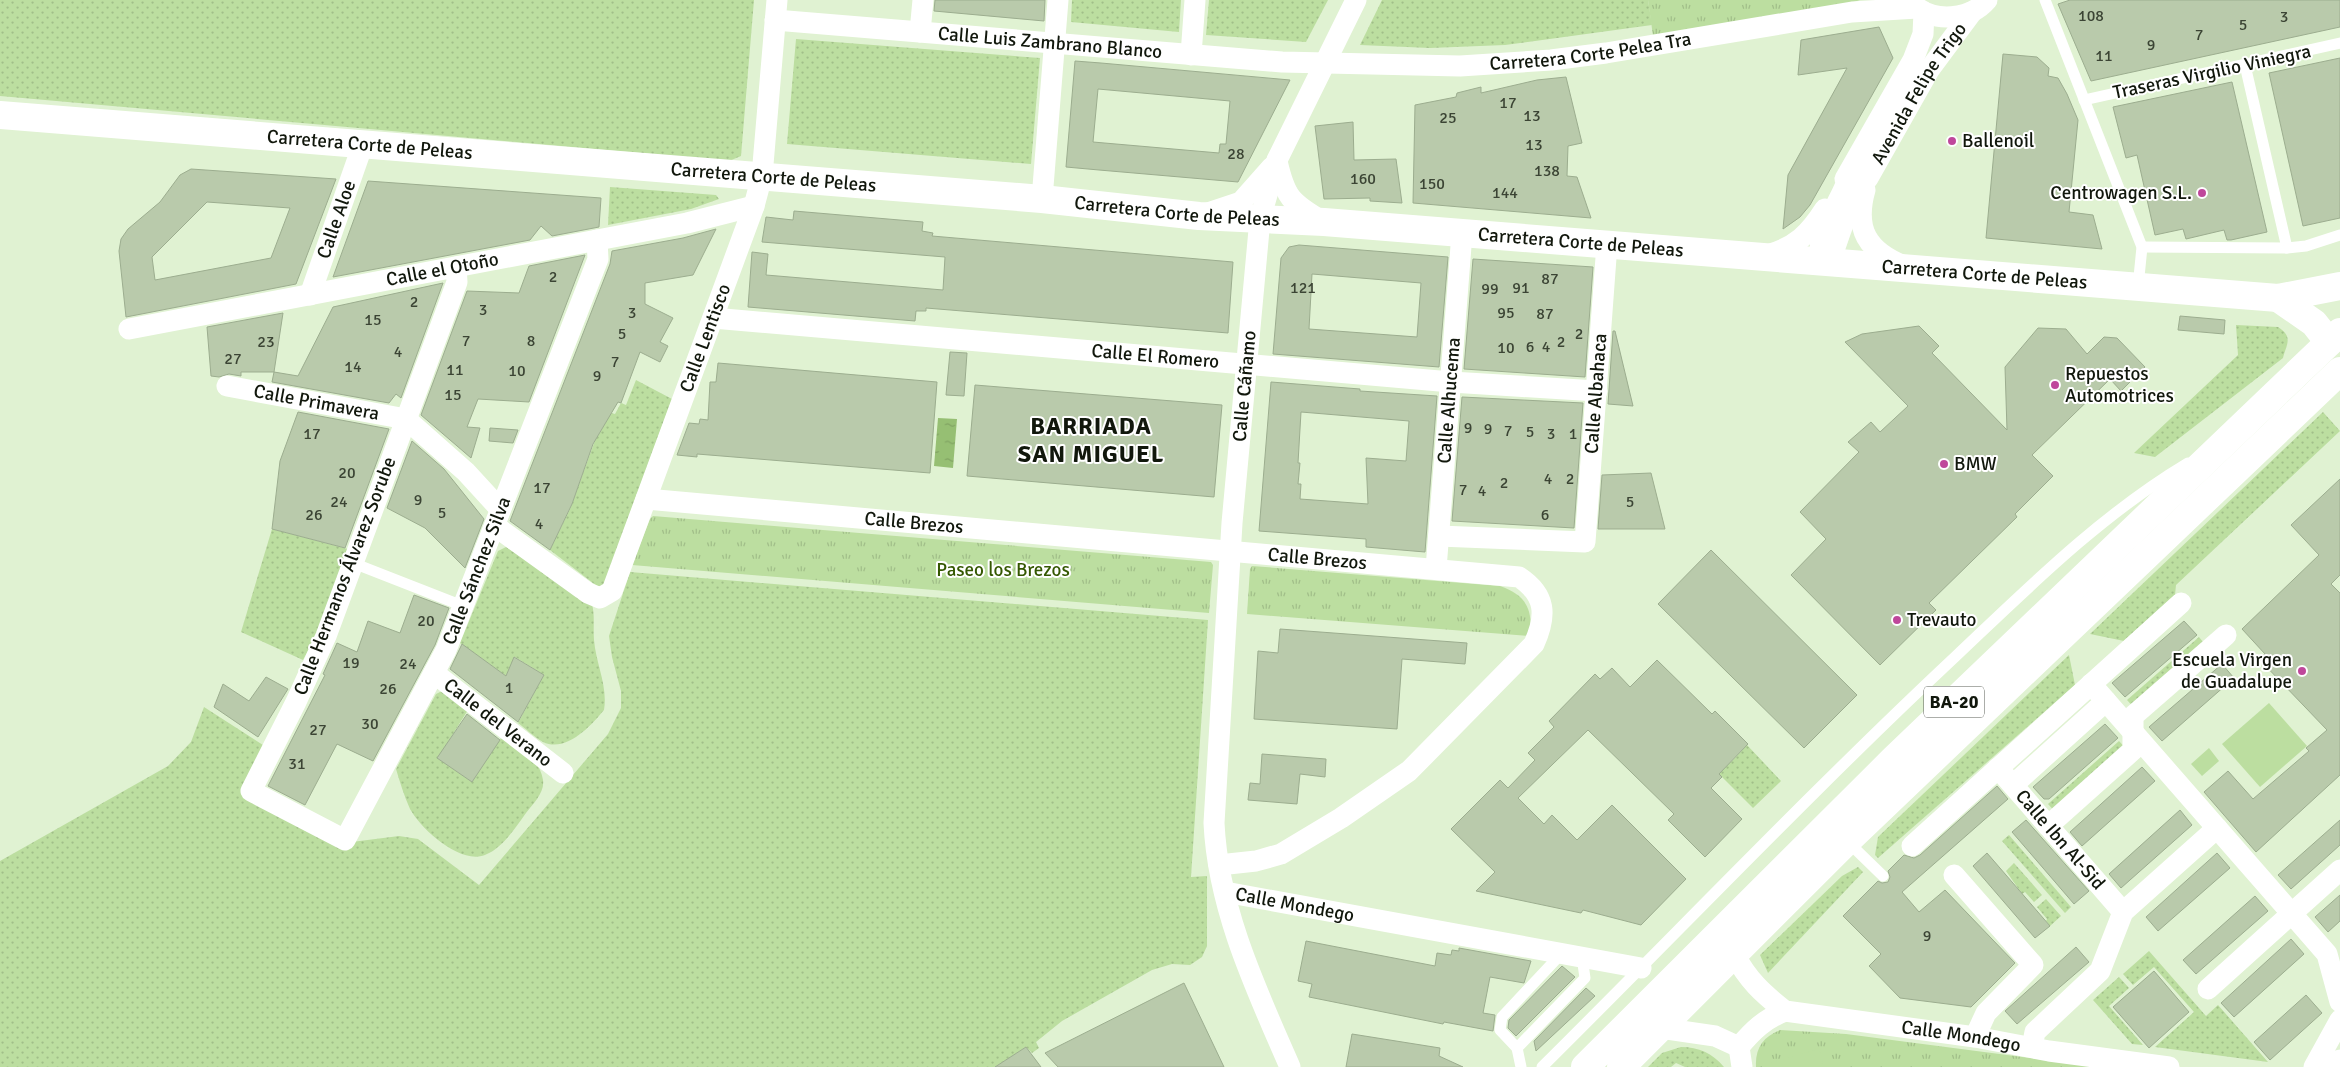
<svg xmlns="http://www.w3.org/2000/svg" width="2340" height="1067" font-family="Signika,sans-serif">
<defs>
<pattern id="grass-dots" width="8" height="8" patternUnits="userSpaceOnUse" patternTransform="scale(1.25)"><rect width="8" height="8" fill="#bcdea0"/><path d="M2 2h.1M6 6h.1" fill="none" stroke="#a1be89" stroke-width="1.8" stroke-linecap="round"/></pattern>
<pattern id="park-tufts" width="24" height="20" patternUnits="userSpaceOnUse" patternTransform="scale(1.25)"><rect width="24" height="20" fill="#bcdea0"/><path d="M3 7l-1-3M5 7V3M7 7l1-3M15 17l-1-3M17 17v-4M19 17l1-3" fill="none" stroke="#a1be89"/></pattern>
<pattern id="water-ripples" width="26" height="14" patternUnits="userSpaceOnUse" patternTransform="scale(1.25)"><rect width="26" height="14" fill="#96bf73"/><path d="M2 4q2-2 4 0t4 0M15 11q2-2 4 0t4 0" fill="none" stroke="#80a362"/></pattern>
</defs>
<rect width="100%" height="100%" fill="#e0f2d2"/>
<g fill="url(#grass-dots)">
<polygon points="0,0 754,0 741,156 729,161 0,96"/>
<polygon points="1072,0 1181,0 1179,32 1071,22"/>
<polygon points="1209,0 1328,0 1306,42 1206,35"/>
<polygon points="1382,0 1648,0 1652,25 1505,45 1430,48 1360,45"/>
<polygon points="796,39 1040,58 1031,164 787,144"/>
<polygon points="610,187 716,195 719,199 691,209 608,225"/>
<path d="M2236 325 2278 327C2294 337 2286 345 2283 358L2155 457 2134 453 2238 355Z"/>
<polygon points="636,380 672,399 602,590 550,550 570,509 597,435 598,436 611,413 615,414 621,403 626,405"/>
<polygon points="2323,412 2340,431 2176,585 2175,595 2124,641 2090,634"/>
<polygon points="272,529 348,549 316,636 303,660 241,632"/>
<path d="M506 547 592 604C595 615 593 628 594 640 596 664 608 686 604 710 591 726 566 753 543 742 534 737 526 729 518 723L544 675 515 657 506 676 460 643 498 551Z"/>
<polygon points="630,572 1208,620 1191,877 1207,876 1207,946 1202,957 1190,965 1172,964 1152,970 1062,1021 1036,1042 1039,1048 1032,1053 1026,1047 995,1067 0,1067 0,861 168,766 191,742 204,707 263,745 241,794 336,844 399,836 418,839 479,885 608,734 621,708 621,691 612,657 609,636"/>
<polygon points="2199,637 2208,648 2136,710 2127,700"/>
<polygon points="2069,655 2075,685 1878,858 1875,855 1878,837"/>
<path d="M442 691 468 710 438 758 472 782 501 738C517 748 540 758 543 780 545 792 533 804 526 813 516 827 503 847 487 854 462 867 421 829 410 809 404 796 400 782 396 769L436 694Z"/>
<polygon points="2119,741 2128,751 2057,814 2048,804"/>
<polygon points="1747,745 1781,781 1753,808 1716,771 1732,761"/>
<polygon points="2009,835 2071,907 2065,913 2002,841"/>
<polygon points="2014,863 2042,895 2034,902 2025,892 2022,894 2006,871"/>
<polygon points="1858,867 1863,872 1768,973 1760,955 1842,876"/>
<polygon points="2046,899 2061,916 2050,926 2046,921 2047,919 2037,907"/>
<polygon points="2149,951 2206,1016 2218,1005 2268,1062 2155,1047 2194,1012 2154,967 2133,985 2123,974"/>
<polygon points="2119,977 2129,988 2109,1006 2143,1045 2132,1044 2093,1000"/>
<path d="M1681 1047C1699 1047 1712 1053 1724 1067H1685L1676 1063 1671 1067H1648L1662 1053Z"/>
</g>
<g fill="url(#park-tufts)">
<polygon points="1648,0 1860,0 1851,3 1653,36"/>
<polygon points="653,516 1211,562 1213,565 1209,613 632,565 650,519"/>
<path d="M1252 566 1500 586C1526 595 1533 609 1530 636L1247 614 1250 569Z"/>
<path d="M1780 1030 1846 1034 2098 1067H1756C1755 1048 1763 1037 1780 1030Z"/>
</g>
<g fill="#bcdea0">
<polygon points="2269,703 2307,746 2260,787 2222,744"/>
<polygon points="2209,748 2219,761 2202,776 2191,764"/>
<polygon points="1819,1049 1824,1067 1770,1067 1769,1063"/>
</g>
<polygon fill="url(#water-ripples)" points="938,418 957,419 953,468 934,466"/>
<g fill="#b9caab" stroke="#9cad8f" fill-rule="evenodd">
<polygon points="935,0 1045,0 1044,21 934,11"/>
<polygon points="2070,0 2340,0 2340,27 2091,81 2058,4"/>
<polygon points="1879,27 1893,58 1810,205 1800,217 1783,229 1788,175 1847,68 1798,75 1801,40"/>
<polygon points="2003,54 2037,57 2049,68 2048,76 2058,78 2067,94 2078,120 2069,212 2093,215 2102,249 1986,238"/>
<polygon points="2340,58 2340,218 2303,226 2269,73"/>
<path d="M1075 61 1101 63 1290 80 1238 182 1099 170 1066 167ZM1098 89 1230 101 1226 144H1220L1219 153 1093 142Z"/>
<polygon points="1566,77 1582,143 1568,146 1567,176 1577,177 1591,218 1413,203 1415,105 1456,97 1457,93 1481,87 1481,93 1537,80"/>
<polygon points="2232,82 2267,232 2231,240 2227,240 2224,230 2186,239 2183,229 2155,235 2137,155 2126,158 2113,107"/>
<polygon points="1353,122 1354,160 1396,159 1402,203 1370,201 1370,198 1324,199 1315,126"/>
<path d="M191 169 336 179 296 284 126 317 119 251 121 239 128 229 160 202 180 175ZM207 202 290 208 271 258 155 280 152 257Z"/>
<polygon points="368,181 601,198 599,227 552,236 541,226 530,240 333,277"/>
<polygon points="794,211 923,222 922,231 933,233 932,236 1233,262 1228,333 926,308 926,311 916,311 915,321 748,307 752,252 768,254 766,275 943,290 945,257 762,242 766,217 793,220"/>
<polygon points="716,229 693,275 645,283 645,304 673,318 660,342 668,346 660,362 640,352 621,403 618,402 593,444 572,504 550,550 510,521 610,264 612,251 683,238"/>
<path d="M1299 245 1448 257 1439 367 1273 354 1281 258 1289 247ZM1312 274 1421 283 1417 337 1309 329Z"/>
<polygon points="585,255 529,402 478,399 467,427 480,428 471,458 421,415 467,291 519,293 529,266"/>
<polygon points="1473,259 1593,267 1585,377 1464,369"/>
<polygon points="443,283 401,398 396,394 389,403 272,382 274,372 241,372 241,376 229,374 219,377 211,376 207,327 283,313 274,372 298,376 333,307"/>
<polygon points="2180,316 2225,320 2224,334 2178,330"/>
<polygon points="1919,326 1939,346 1932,353 2007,430 2005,367 2038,328 2066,329 2087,354 2104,337 2117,338 2145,367 2121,391 2110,379 2032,455 2053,476 2015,514 2017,517 1929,603 1936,610 1880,665 1791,575 1826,539 1800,512 1859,452 1848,442 1871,422 1880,432 1908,406 1845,342 1862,334"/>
<polygon points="1613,331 1615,331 1633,406 1608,404"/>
<polygon points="950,352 967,353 964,396 946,395"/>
<polygon points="718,363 937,382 930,473 697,454 697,457 677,455 689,423 699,424 700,419 708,420 710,382 716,382"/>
<path d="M1271 382 1360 389V391L1437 396 1425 552 1366 547V539L1259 531ZM1301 412 1409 421 1406 461 1366 458 1368 504 1300 499 1301 484H1298L1300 463H1298Z"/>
<polygon points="975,385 1222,405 1214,497 967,476"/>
<polygon points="1462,397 1583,403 1574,528 1452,521"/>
<polygon points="298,412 389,429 345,548 272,529 280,461"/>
<polygon points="490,428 518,430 513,443 489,441"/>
<polygon points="412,441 444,469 484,519 465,568 425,528 387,508"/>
<polygon points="1651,473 1665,529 1598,529 1602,475"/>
<polygon points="2340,479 2340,575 2331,584 2340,593 2340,775 2256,852 2204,792 2228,771 2253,799 2309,751 2306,748 2327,730 2259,659 2265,654 2242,629 2319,555 2291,525"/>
<polygon points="1711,550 1857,695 1804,748 1658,604"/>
<polygon points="414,595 449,608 435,645 373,761 337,744 305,805 268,786 325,675 323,674 337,643 357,652 368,621 400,633"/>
<polygon points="2184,621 2197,635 2125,697 2112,683"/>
<polygon points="1280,629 1467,643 1465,664 1402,659 1397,729 1254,719 1258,651 1278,653"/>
<polygon points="462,644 506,676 514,657 544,675 518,722 450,669"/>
<polygon points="1657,660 1712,714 1715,711 1748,744 1719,774 1722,777 1711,788 1742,819 1705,857 1668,820 1674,814 1588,730 1518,798 1544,824 1552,815 1577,840 1612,805 1686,879 1641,925 1583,910 1581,913 1476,891 1495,872 1451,829 1500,780 1508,788 1535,760 1528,753 1554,727 1549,721 1595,674 1600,679 1612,668 1630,687"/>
<polygon points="2222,664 2234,678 2162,741 2149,727"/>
<polygon points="266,677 288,689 258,737 214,707 223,684 249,701"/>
<polygon points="467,714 500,740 472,782 437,758"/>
<polygon points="2105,724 2118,738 2049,799 2044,799 2033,787"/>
<polygon points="1262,754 1326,759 1325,777 1300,774 1297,804 1248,800 1250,783 1260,784"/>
<polygon points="2142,767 2155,781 2082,846 2070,832"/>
<polygon points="1997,786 2008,799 1902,892 1919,912 1945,890 2015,963 1971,1007 1900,998 1869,966 1881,954 1843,916 1878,881 1882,883 1888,882 1890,877 1888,871 1904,855 1914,858 1920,855"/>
<polygon points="2180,810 2192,825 2121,888 2109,874"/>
<polygon points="2026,820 2089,891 2074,904 2012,832"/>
<polygon points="2340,820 2340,845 2291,889 2278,875"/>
<polygon points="1987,853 2050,926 2035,938 1973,866"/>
<polygon points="2217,853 2230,868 2158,931 2146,917"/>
<polygon points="2340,895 2340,921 2328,932 2315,917"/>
<polygon points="2255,896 2268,911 2196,974 2183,960"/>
<polygon points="2291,939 2304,954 2234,1017 2221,1003"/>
<polygon points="1306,941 1435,966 1437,953 1451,955 1452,950 1459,951 1459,948 1531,961 1524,983 1490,977 1483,1013 1495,1015 1493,1031 1444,1022 1443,1024 1309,997 1312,984 1298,981"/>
<polygon points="2076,947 2089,962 2017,1024 2005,1011"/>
<polygon points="1562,966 1575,977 1516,1036 1508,1028 1509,1020"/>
<polygon points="2154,971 2189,1012 2149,1048 2113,1007"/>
<polygon points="1184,983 1224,1067 1058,1067 1045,1053"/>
<polygon points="1586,988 1595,996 1536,1051 1534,1041"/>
<polygon points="2306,995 2322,1013 2270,1060 2254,1042"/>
<polygon points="1352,1034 1440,1048 1439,1056 1463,1067 1346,1067"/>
<polygon points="1026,1047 1041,1067 995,1067"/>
</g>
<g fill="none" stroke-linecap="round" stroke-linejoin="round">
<g stroke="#fff" stroke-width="11">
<polyline points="2045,0 2142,247 2138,287"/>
<polyline points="2245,65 2287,248"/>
<polyline points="2084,100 2340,43"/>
<polyline points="2142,247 2287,248 2306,246 2340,235"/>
<polyline points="353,563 463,606"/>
<polyline points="1847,841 1883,876"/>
<polyline points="1517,1048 1500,1030 1502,1017 1562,953"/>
<polyline points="1521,1067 1517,1048 1585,978 1582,957"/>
<path d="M1542 1067C1680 930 1814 789 1956 656 2029 587 2101 515 2188 463"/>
</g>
<g stroke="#fff" stroke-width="21">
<path d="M1914 5C1934 23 1970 20 1987 0"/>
<path id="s1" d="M775 20 1282 62 1460 66 1551 60 1606 53 1852 12 1917 8"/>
<polyline points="920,32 923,0"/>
<polyline points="1191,55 1195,0"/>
<path d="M1277 161C1285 197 1291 203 1322 221"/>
<path id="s2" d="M1852 168C1844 199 1816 228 1820 261H1830C1841 232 1848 202 1868 178L1929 70 1972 12"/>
<polyline points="1845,179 1913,60 1923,34 1924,12"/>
<path d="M1865 190C1854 229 1867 251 1904 266"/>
<polyline points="1042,199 1058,0"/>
<polyline points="1208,213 1241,202 1272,167"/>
<path d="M1767 255C1796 247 1809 234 1825 209"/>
<path id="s3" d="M456 267 457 282 326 636 296 702 251 791 345 840 446 650 598 259 597 240"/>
<path id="s4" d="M310 295 363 144"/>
<path id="s5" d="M713 318 1451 382 1597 391"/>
<path id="s6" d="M129 329 687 223 754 206"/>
<path id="s7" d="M227 386 406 419 466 472 500 509"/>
<path id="s8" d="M646 499 1519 577C1546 595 1547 615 1534 644L1409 771 1341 818 1281 854 1256 861 1219 865"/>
<path id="s9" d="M495 526 588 593 600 598 612 591 754 206 762 176 777 0"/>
<path id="s10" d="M1439 536 1585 542 1607 244"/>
<path id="s11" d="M1436 569 1462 233"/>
<path id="s12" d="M434 673 563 773"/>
<polyline points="2091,684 2327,954 2340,1002"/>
<path id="s13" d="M1998 768 2123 912"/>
<polyline points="2013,785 2106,701"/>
<polyline points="2048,826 2133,750 2133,716 2226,635"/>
<polyline points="1912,846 2181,603"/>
<polyline points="1954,875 2033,965 1986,1013 1975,1037"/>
<path id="s14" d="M1225 892 1641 968"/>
<path id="s15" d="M1734 954C1748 980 1762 993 1785 1011L1975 1037 2049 1051 2169 1067"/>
<polyline points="2208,989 2340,870"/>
<polyline points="1660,1028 1715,1036 1739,1047"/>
<polyline points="2032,1047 2035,1032 2100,971 2123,912 2217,828"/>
<path id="s16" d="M1290 1067C1256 989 1218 909 1214 823L1232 523 1260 219 1277 160 1356 0"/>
<path d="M1742 1067 1739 1047C1753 1030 1765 1019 1785 1011"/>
<polyline points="2314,1067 2340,1020"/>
<polyline points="2316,1067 2340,1060"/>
</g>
<g stroke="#fff" stroke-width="28">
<path id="s17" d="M0 115 1042 199 1199 216 1324 222 2278 298 2340 286"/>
<polyline points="2278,298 2314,323 2329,342"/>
</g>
<g stroke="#fff" stroke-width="28">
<polyline points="1585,1067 1893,760 2340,332"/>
<polyline points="1621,1067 1847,841 2340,371"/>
</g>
</g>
<g fill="#bf479b" stroke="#fff" stroke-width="2">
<circle cx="1952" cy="141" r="5"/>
<circle cx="2202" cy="193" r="5"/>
<circle cx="2055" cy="385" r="5"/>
<circle cx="1944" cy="464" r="5"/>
<circle cx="1897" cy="620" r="5"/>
<circle cx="2302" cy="671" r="5"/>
</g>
<g text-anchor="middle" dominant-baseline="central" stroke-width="4" stroke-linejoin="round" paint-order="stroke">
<g font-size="16" fill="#3b4434">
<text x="2091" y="16">108</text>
<text x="2284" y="17">3</text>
<text x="2243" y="25">5</text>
<text x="2199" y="35">7</text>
<text x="2151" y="45">9</text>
<text x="2104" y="56">11</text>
<text x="1508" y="103">17</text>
<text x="1532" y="116">13</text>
<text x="1448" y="118">25</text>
<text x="1534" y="145">13</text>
<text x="1236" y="154">28</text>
<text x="1547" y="171">138</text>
<text x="1363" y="179">160</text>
<text x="1432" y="184">150</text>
<text x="1505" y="193">144</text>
<text x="553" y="277">2</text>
<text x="1550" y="279">87</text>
<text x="1303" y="288">121</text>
<text x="1521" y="288">91</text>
<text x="1490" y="289">99</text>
<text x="414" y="302">2</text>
<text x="483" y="310">3</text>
<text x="632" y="313">3</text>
<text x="1506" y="313">95</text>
<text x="1545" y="314">87</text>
<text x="373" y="320">15</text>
<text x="622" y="334">5</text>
<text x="1579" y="334">2</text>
<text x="466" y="341">7</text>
<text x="531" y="341">8</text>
<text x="266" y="342">23</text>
<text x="1561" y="342">2</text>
<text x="1530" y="347">6</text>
<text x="1546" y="347">4</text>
<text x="1506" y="348">10</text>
<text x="398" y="352">4</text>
<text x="233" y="359">27</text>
<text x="615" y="362">7</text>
<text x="353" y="367">14</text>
<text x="455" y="370">11</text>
<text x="517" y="371">10</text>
<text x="597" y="376">9</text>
<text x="453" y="395">15</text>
<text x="1468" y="428">9</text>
<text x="1488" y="429">9</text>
<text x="1508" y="431">7</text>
<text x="1530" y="432">5</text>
<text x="312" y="434">17</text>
<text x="1551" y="434">3</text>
<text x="1573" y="434">1</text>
<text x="347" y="473">20</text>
<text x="1548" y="479">4</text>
<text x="1570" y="479">2</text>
<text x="1504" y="483">2</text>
<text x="542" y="488">17</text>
<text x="1463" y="490">7</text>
<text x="1482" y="491">4</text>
<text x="418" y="500">9</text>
<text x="339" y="502">24</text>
<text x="1630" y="502">5</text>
<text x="442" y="513">5</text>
<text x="314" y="515">26</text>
<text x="1545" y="515">6</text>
<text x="539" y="524">4</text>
<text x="426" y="621">20</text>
<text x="351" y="663">19</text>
<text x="408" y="664">24</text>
<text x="509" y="688">1</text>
<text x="388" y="689">26</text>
<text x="370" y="724">30</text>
<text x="318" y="730">27</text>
<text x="297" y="764">31</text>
<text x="1927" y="936">9</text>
</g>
<rect fill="#fff" stroke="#585d55" stroke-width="1" x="1924" y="686.5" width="60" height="31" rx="4"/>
<g font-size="18" font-weight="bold" fill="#11170c">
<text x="1954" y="702">BA-20</text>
</g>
<g font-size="19" fill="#11170c" stroke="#fff">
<text stroke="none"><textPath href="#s1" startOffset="276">Calle Luis Zambrano Blanco</textPath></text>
<text stroke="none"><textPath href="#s1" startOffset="818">Carretera Corte Pelea Tra</textPath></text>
<text transform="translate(2212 72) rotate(-12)">Traseras Virgilio Viniegra</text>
<text stroke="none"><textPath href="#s2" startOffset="300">Avenida Felipe Trigo</textPath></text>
<text stroke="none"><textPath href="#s17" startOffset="371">Carretera Corte de Peleas</textPath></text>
<text stroke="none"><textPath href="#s17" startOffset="776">Carretera Corte de Peleas</textPath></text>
<text stroke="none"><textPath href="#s17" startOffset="1181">Carretera Corte de Peleas</textPath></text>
<text stroke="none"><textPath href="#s4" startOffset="80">Calle Aloe</textPath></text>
<text stroke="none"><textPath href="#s17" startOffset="1586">Carretera Corte de Peleas</textPath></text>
<text stroke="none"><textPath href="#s6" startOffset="319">Calle el Otoño</textPath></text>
<text stroke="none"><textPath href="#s17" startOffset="1991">Carretera Corte de Peleas</textPath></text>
<text stroke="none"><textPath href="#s9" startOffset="411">Calle Lentisco</textPath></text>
<text stroke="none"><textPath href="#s5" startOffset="444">Calle El Romero</textPath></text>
<text stroke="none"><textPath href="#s16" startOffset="695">Calle Cáñamo</textPath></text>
<text stroke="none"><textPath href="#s10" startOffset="295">Calle Albahaca</textPath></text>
<text stroke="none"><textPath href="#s11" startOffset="169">Calle Alhucema</textPath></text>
<text stroke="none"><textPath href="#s7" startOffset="91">Calle Primavera</textPath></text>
<text stroke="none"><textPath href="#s8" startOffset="269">Calle Brezos</textPath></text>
<text stroke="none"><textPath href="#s8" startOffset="674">Calle Brezos</textPath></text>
<text stroke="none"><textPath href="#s3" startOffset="971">Calle Sánchez Silva</textPath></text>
<text transform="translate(345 576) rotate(-69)">Calle Hermanos Álvarez Sorube</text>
<text stroke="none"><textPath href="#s12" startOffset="81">Calle del Verano</textPath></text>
<text stroke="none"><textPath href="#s13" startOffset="95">Calle Ibn Al-Sid</textPath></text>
<text stroke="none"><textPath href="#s14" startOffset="71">Calle Mondego</textPath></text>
<text stroke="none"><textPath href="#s15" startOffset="255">Calle Mondego</textPath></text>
</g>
<g font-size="19" fill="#11170c" stroke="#fff" text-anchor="start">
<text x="1962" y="141">Ballenoil</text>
<text x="2192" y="193" text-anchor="end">Centrowagen S.L.</text>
<text x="2065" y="374">Repuestos<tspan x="2065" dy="22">Automotrices</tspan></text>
<text x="1954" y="464">BMW</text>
<text x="1907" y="620">Trevauto</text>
<text x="2292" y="660" text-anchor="end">Escuela Virgen<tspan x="2292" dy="22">de Guadalupe</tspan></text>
</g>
<g font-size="19" fill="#355802" stroke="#fff">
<text x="1003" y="570">Paseo los Brezos</text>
</g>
<g font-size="24" font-weight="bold" letter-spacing="1" fill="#11170c" stroke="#fff">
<text x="1091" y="426">BARRIADA<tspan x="1091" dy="28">SAN MIGUEL</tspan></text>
</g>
</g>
</svg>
